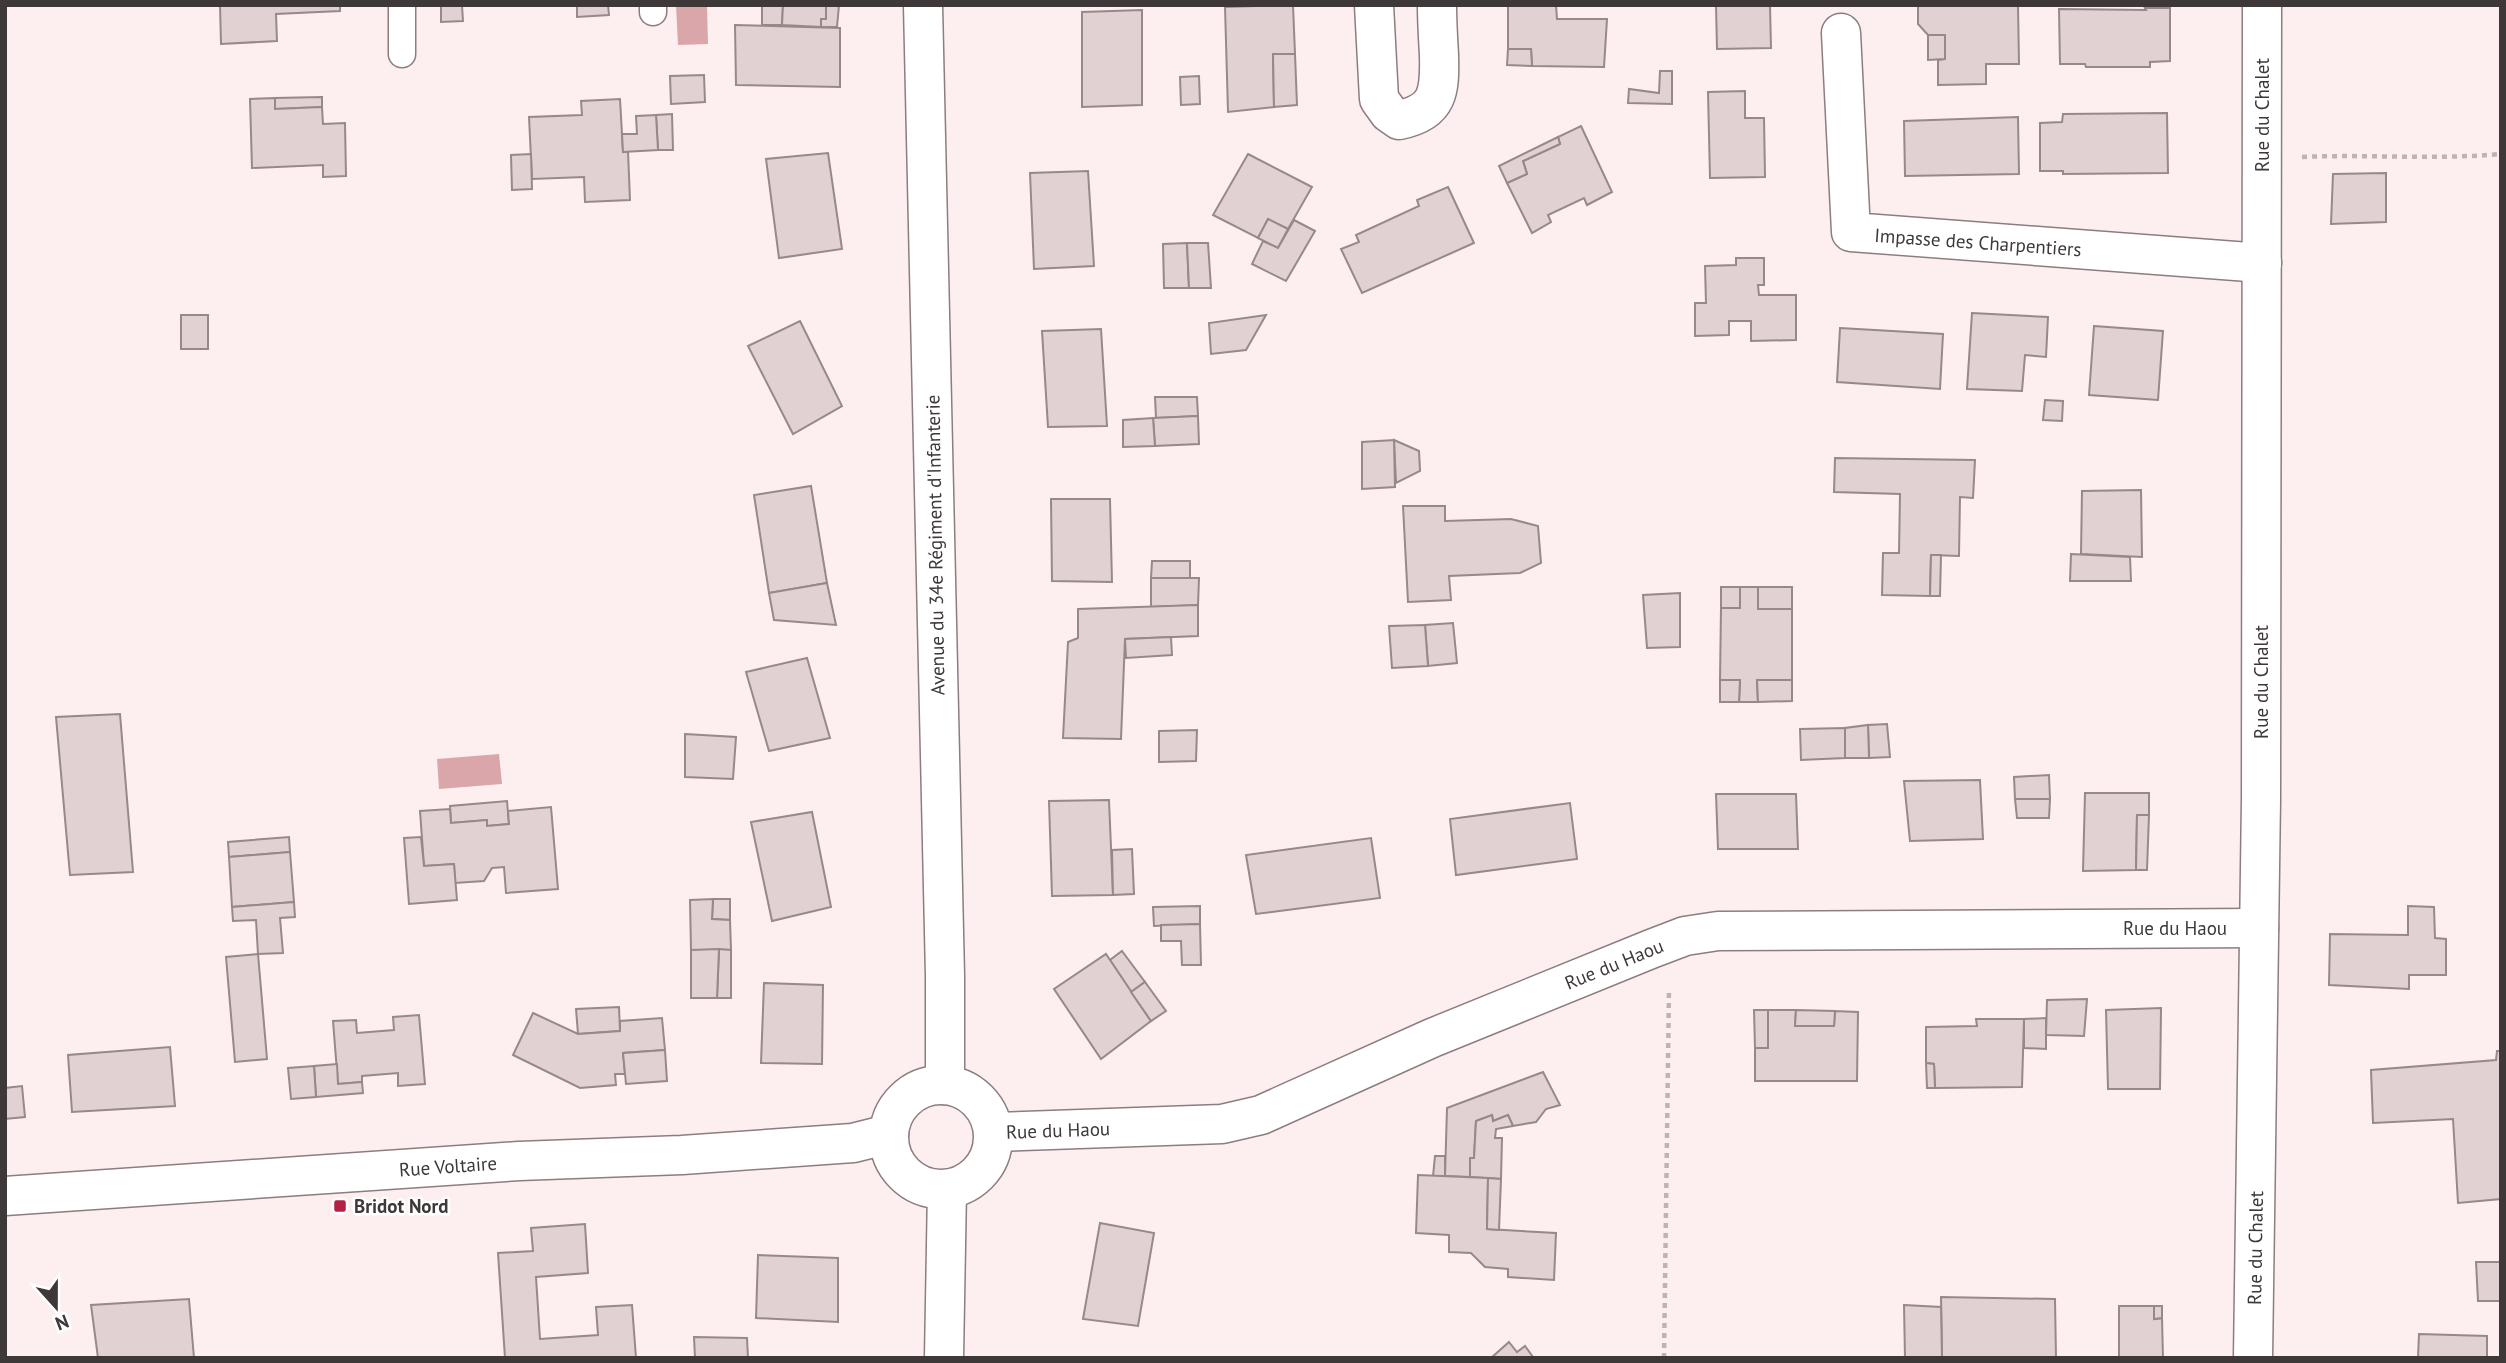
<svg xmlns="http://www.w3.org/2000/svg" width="2506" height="1363" font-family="'PT Sans',sans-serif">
<rect width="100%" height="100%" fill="#fdeff0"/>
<g fill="#daa6a9">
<polygon points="676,5 707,5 708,44 678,45"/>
<polygon points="499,754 502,784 439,789 437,759"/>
</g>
<g fill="#e2d1d2" stroke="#978889" stroke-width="2">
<polygon points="220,5 340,5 340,11 276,14 277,41 221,44"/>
<polygon points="441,5 462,5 463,21 441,22"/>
<polygon points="577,5 608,5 609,15 577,17"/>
<polygon points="762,5 783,5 782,25 762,25"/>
<polygon points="783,5 826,5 826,19 821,19 821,27 782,25"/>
<polygon points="826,5 839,5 837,27 821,27 821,19 826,19"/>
<polygon points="1293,5 1295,54 1273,54 1274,107 1228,112 1225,7"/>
<polygon points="1508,5 1556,5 1557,19 1607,19 1604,67 1532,66 1531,49 1508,49"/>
<polygon points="1716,5 1770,5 1771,48 1717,49"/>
<polygon points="1918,5 2018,5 2019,64 1986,64 1986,84 1938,85 1938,60 1945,59 1945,35 1928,35 1918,24"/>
<polygon points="2145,8 2170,8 2170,61 2150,62 2150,67 2086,67 2085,64 2060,64 2059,9 2146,10"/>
<polygon points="1142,10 1142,105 1082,107 1082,12"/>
<polygon points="735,25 840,28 840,87 736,85"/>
<polygon points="1928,35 1945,35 1945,59 1928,60"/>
<polygon points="1508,49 1531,49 1532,66 1507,65"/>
<polygon points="1273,54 1295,54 1297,105 1274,107"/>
<polygon points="1660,71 1672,71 1672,104 1628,103 1629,89 1659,93"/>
<polygon points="704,75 705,102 671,104 670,76"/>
<polygon points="1199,76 1200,104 1181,105 1180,77"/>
<polygon points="1745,91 1745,118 1764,118 1765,177 1710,178 1708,92"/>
<polygon points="322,97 322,107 275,109 275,98"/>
<polygon points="275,98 275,109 322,107 323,124 345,123 346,176 323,177 323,165 252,168 250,99"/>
<polygon points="620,99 623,152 628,151 630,200 585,202 584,177 532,179 529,117 582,115 581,101"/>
<polygon points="2167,113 2168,173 2063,174 2063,171 2040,171 2040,123 2062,122 2063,114"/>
<polygon points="672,114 673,150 658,150 656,115"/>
<polygon points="656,115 658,150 623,152 622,134 637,134 636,116"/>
<polygon points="2018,117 2019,174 1905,176 1904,121"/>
<polygon points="1581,126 1612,192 1587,205 1584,198 1548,215 1551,222 1532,233 1507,183 1527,174 1523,161 1560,144 1558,137"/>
<polygon points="1558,137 1560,144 1523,161 1527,174 1507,183 1499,166"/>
<polygon points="828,153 842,249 779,258 766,159"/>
<polygon points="531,154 532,189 512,190 511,155"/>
<polygon points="1248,154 1312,187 1288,229 1268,219 1258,238 1213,215"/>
<polygon points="1088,171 1094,266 1034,269 1030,173"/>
<polygon points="2386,173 2386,222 2331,224 2333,174"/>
<polygon points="1448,187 1474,243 1362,293 1341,249 1359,242 1356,235 1419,206 1417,200"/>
<polygon points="1268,219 1288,229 1278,248 1258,238"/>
<polygon points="1294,220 1315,231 1286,281 1252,264 1263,241 1278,248"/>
<polygon points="1187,243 1189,288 1164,288 1163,244"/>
<polygon points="1187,243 1208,243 1211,288 1189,288"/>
<polygon points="1736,258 1764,258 1764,285 1758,285 1759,295 1796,295 1796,340 1751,341 1751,321 1729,321 1729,335 1695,336 1695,303 1706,303 1705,266 1736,265"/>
<polygon points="1972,313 2048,317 2046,357 2025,355 2022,391 1967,389"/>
<rect x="181" y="315" width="27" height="34"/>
<polygon points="1266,315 1246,350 1211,354 1209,323"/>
<polygon points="800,321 842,406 793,434 748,346"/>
<polygon points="2094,326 2163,331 2158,400 2089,395"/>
<polygon points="1840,328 1943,334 1940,389 1837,382"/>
<polygon points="1101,329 1107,426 1048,427 1042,331"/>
<polygon points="1155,397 1197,397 1198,416 1156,418"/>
<polygon points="2045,400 2063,401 2062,421 2043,420"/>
<polygon points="1198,416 1199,444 1155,446 1153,418"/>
<polygon points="1153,418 1155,446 1123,447 1123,420"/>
<polygon points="1394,440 1419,451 1420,471 1396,483"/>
<polygon points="1394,440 1395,487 1362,489 1362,442"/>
<polygon points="1835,458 1975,460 1973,498 1960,497 1959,556 1931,555 1930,596 1882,595 1883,553 1899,553 1900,494 1834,492"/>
<polygon points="811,486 827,583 769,593 754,495"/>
<polygon points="2141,490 2142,557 2081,554 2082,491"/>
<polygon points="1051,499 1110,499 1112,582 1052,581"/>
<polygon points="1403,506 1445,506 1445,521 1511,519 1538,526 1541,563 1520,573 1449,576 1451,600 1408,602"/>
<polygon points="2071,554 2130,557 2131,581 2070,581"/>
<polygon points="1931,555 1941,555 1940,596 1930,596"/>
<polygon points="1152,561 1190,561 1190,578 1151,578"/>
<polygon points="1151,578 1199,578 1198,605 1151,607"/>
<polygon points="827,583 836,625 774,620 769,593"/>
<rect x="1721" y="587" width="19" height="21"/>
<polygon points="1740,587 1758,587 1758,609 1792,609 1792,680 1757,680 1758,702 1739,702 1740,680 1720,680 1721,608 1740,608"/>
<rect x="1758" y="587" width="34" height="22"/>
<polygon points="1680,593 1680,647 1647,648 1643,595"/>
<polygon points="1198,605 1198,636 1125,639 1121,739 1063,738 1068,642 1078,638 1078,609"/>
<polygon points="1453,623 1457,663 1428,666 1425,625"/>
<polygon points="1425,625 1428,666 1392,668 1389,626"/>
<polygon points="1171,637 1172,655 1126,658 1125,639"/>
<polygon points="807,658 830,738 769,751 746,672"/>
<polygon points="1720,680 1740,680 1739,702 1720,702"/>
<polygon points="1757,680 1792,680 1792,701 1758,702"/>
<polygon points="120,714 133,872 70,875 56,717"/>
<polygon points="1887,724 1890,757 1869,758 1868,725"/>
<polygon points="1868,725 1869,758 1845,758 1845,728"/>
<polygon points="1845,728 1845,758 1801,760 1800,729"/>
<polygon points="1197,730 1196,761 1159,762 1159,731"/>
<polygon points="685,734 736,737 733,779 685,777"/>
<polygon points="2049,775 2050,799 2015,799 2014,777"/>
<polygon points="1980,780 1983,839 1910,841 1904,781"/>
<polygon points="2085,793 2149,793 2149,815 2137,815 2136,870 2083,871"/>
<polygon points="1716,794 1796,794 1798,849 1718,849"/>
<polygon points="2015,799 2050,799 2049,818 2017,818"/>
<polygon points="1109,800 1113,895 1052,896 1049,801"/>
<polygon points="507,801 509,824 487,826 487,820 451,823 450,806"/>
<polygon points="1570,803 1577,859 1456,875 1450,819"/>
<polygon points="551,807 558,889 506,893 504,867 492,868 484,881 455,883 454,864 424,866 420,811 450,809 451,823 487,820 487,826 509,824 508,811"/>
<polygon points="812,812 831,907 772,921 751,822"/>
<polygon points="2137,815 2149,815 2147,870 2136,870"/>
<polygon points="289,837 290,852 229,857 228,842"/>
<polygon points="421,837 424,866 454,864 457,900 409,904 404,838"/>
<polygon points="1371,838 1380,898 1256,914 1246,855"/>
<polygon points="1132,849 1134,894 1113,895 1112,850"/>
<polygon points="290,852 294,902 232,907 229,857"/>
<polygon points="713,899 730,899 730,920 712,919"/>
<polygon points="713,899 712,919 730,920 731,950 691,950 690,900"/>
<polygon points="294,902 295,917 280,918 283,953 258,954 256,920 233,921 232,907"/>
<polygon points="1200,906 1200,924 1154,926 1153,907"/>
<polygon points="2408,906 2434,907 2435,938 2446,939 2446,975 2409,975 2409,989 2329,985 2330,934 2408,935"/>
<polygon points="1200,924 1201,965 1182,965 1181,941 1161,941 1161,925"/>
<polygon points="719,949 731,950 731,998 717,998"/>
<polygon points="719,949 717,998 691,998 691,950"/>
<polygon points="1122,951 1145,982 1131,992 1110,960"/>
<polygon points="258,954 267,1059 235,1062 226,957"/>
<polygon points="1106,954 1151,1021 1101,1059 1054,989"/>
<polygon points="1145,982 1166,1011 1151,1021 1131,992"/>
<polygon points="764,983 823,985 822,1064 761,1063"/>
<polygon points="2087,999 2084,1036 2046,1035 2047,1000"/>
<polygon points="619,1007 620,1031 578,1034 576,1009"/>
<polygon points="2161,1008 2160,1089 2108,1089 2106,1010"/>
<polygon points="1754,1010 1768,1010 1768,1048 1755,1048"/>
<polygon points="1768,1010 1796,1010 1795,1026 1834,1026 1835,1011 1858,1012 1857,1081 1755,1081 1755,1048 1768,1048"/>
<polygon points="1796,1010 1835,1011 1834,1026 1795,1026"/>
<polygon points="533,1013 578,1034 620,1031 620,1021 662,1018 665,1050 623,1053 625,1074 615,1074 616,1085 580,1088 513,1055"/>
<polygon points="419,1015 425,1084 398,1086 398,1073 362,1076 362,1082 338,1084 333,1021 356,1020 357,1033 394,1030 393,1017"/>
<polygon points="2046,1018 2046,1049 2024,1048 2024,1019"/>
<polygon points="1976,1019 2024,1019 2022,1087 1935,1088 1934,1064 1926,1063 1926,1027 1977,1026"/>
<polygon points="170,1047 175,1106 72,1112 68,1055"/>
<polygon points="665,1050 667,1081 626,1084 623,1053"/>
<polygon points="2497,1051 2501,1051 2501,1199 2458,1203 2453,1119 2373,1123 2371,1070 2496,1060"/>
<polygon points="1926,1063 1934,1064 1935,1088 1927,1088"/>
<polygon points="337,1064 338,1084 362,1082 363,1093 316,1097 314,1066"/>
<polygon points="314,1066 316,1097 291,1099 288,1068"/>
<polygon points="1543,1072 1560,1105 1546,1109 1536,1122 1513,1126 1508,1115 1493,1121 1492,1115 1476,1121 1474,1158 1470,1158 1470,1177 1445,1176 1447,1108"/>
<polygon points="22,1086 25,1117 5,1119 5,1088"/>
<polygon points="1492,1115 1493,1121 1508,1115 1513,1126 1496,1129 1495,1138 1502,1138 1501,1179 1470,1177 1470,1158 1474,1158 1476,1121"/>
<polygon points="1435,1156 1445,1156 1445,1176 1433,1176"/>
<polygon points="1418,1175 1488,1178 1487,1229 1556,1233 1554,1280 1508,1277 1508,1269 1485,1267 1471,1253 1449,1252 1449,1235 1416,1233"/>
<polygon points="1488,1178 1501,1179 1499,1230 1487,1229"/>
<polygon points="1100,1223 1154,1233 1138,1326 1083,1319"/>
<polygon points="585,1224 588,1273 536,1277 540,1339 598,1335 596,1307 632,1305 636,1358 505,1358 498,1253 533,1251 531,1228"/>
<polygon points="758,1255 838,1258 838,1322 756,1318"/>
<polygon points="2476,1262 2501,1262 2501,1301 2478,1301"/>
<polygon points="1941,1297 2055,1299 2056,1358 1942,1358"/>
<polygon points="189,1299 194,1358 98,1358 91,1305"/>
<polygon points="1904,1305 1941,1307 1942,1358 1905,1358"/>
<polygon points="2119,1306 2154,1306 2154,1319 2162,1318 2163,1358 2119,1358"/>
<polygon points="2154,1306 2162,1306 2162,1318 2154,1319"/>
<polygon points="2419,1334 2487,1336 2487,1358 2418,1358"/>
<polygon points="694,1337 747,1338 748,1358 695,1358"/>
<polygon points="1509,1342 1517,1352 1525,1346 1533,1357 1491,1358"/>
</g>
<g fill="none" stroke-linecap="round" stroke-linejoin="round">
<defs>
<g id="service">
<polyline points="402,5 402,54"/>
<polyline points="653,12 653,5"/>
</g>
<g id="minor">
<polyline points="923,5 945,976 945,1085"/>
<path d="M1374 5 1379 99 1389 113 1399 120C1439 112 1440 91 1439 55 1438 38 1437 22 1437 5"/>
<polyline points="1841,33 1851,232 2262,263"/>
<circle cx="941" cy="1137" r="52"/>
<polyline points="994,1132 1222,1124 1261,1115 1432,1038 1651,949 1685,936 1718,931 2259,928"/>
<polyline points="5,1196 519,1161 682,1155 853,1143 889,1134"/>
<polyline points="944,1358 947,1189"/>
<polyline points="2253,1358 2261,799 2262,5"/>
</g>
</defs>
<use href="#service" stroke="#8c7d7e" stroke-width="29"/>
<use href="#minor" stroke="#8c7d7e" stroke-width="41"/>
<g stroke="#beb3b4" stroke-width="4.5" stroke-dasharray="5 5" stroke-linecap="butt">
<path d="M2302 157C2369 154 2434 160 2501 154"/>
<polyline points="1664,1358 1669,989"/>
</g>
<use href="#service" stroke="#fff" stroke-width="26"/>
<use href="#minor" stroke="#fff" stroke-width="38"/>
</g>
<rect fill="#b32044" stroke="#fff" stroke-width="2.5" x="333" y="1199" width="14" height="14" rx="3.5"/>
<g text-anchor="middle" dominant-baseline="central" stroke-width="5" stroke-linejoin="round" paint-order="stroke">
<g font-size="19" fill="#3e3838" stroke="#fff">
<text transform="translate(2262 115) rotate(-90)">Rue du Chalet</text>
<text transform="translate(1978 242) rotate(4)">Impasse des Charpentiers</text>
<text transform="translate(935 545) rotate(-91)">Avenue du 34e Régiment d'Infanterie</text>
<text transform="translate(2261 682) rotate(-90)">Rue du Chalet</text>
<text x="2175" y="928">Rue du Haou</text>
<text transform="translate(1614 964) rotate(-22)">Rue du Haou</text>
<text transform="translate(1058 1130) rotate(-2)">Rue du Haou</text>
<text transform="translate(448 1166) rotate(-4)">Rue Voltaire</text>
<text transform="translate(2255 1248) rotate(-89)">Rue du Chalet</text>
</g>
<g font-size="19" font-weight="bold" fill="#3e3838" stroke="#fff" text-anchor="start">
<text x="354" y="1206">Bridot Nord</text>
</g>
</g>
<rect width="2506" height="1363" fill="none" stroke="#3e3838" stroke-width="14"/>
<g transform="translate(56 1307) rotate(159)" stroke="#ffffff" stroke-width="5" paint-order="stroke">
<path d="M0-5L12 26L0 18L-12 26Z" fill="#3e3838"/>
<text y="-10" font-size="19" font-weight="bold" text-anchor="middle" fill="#3e3838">N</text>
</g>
</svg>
